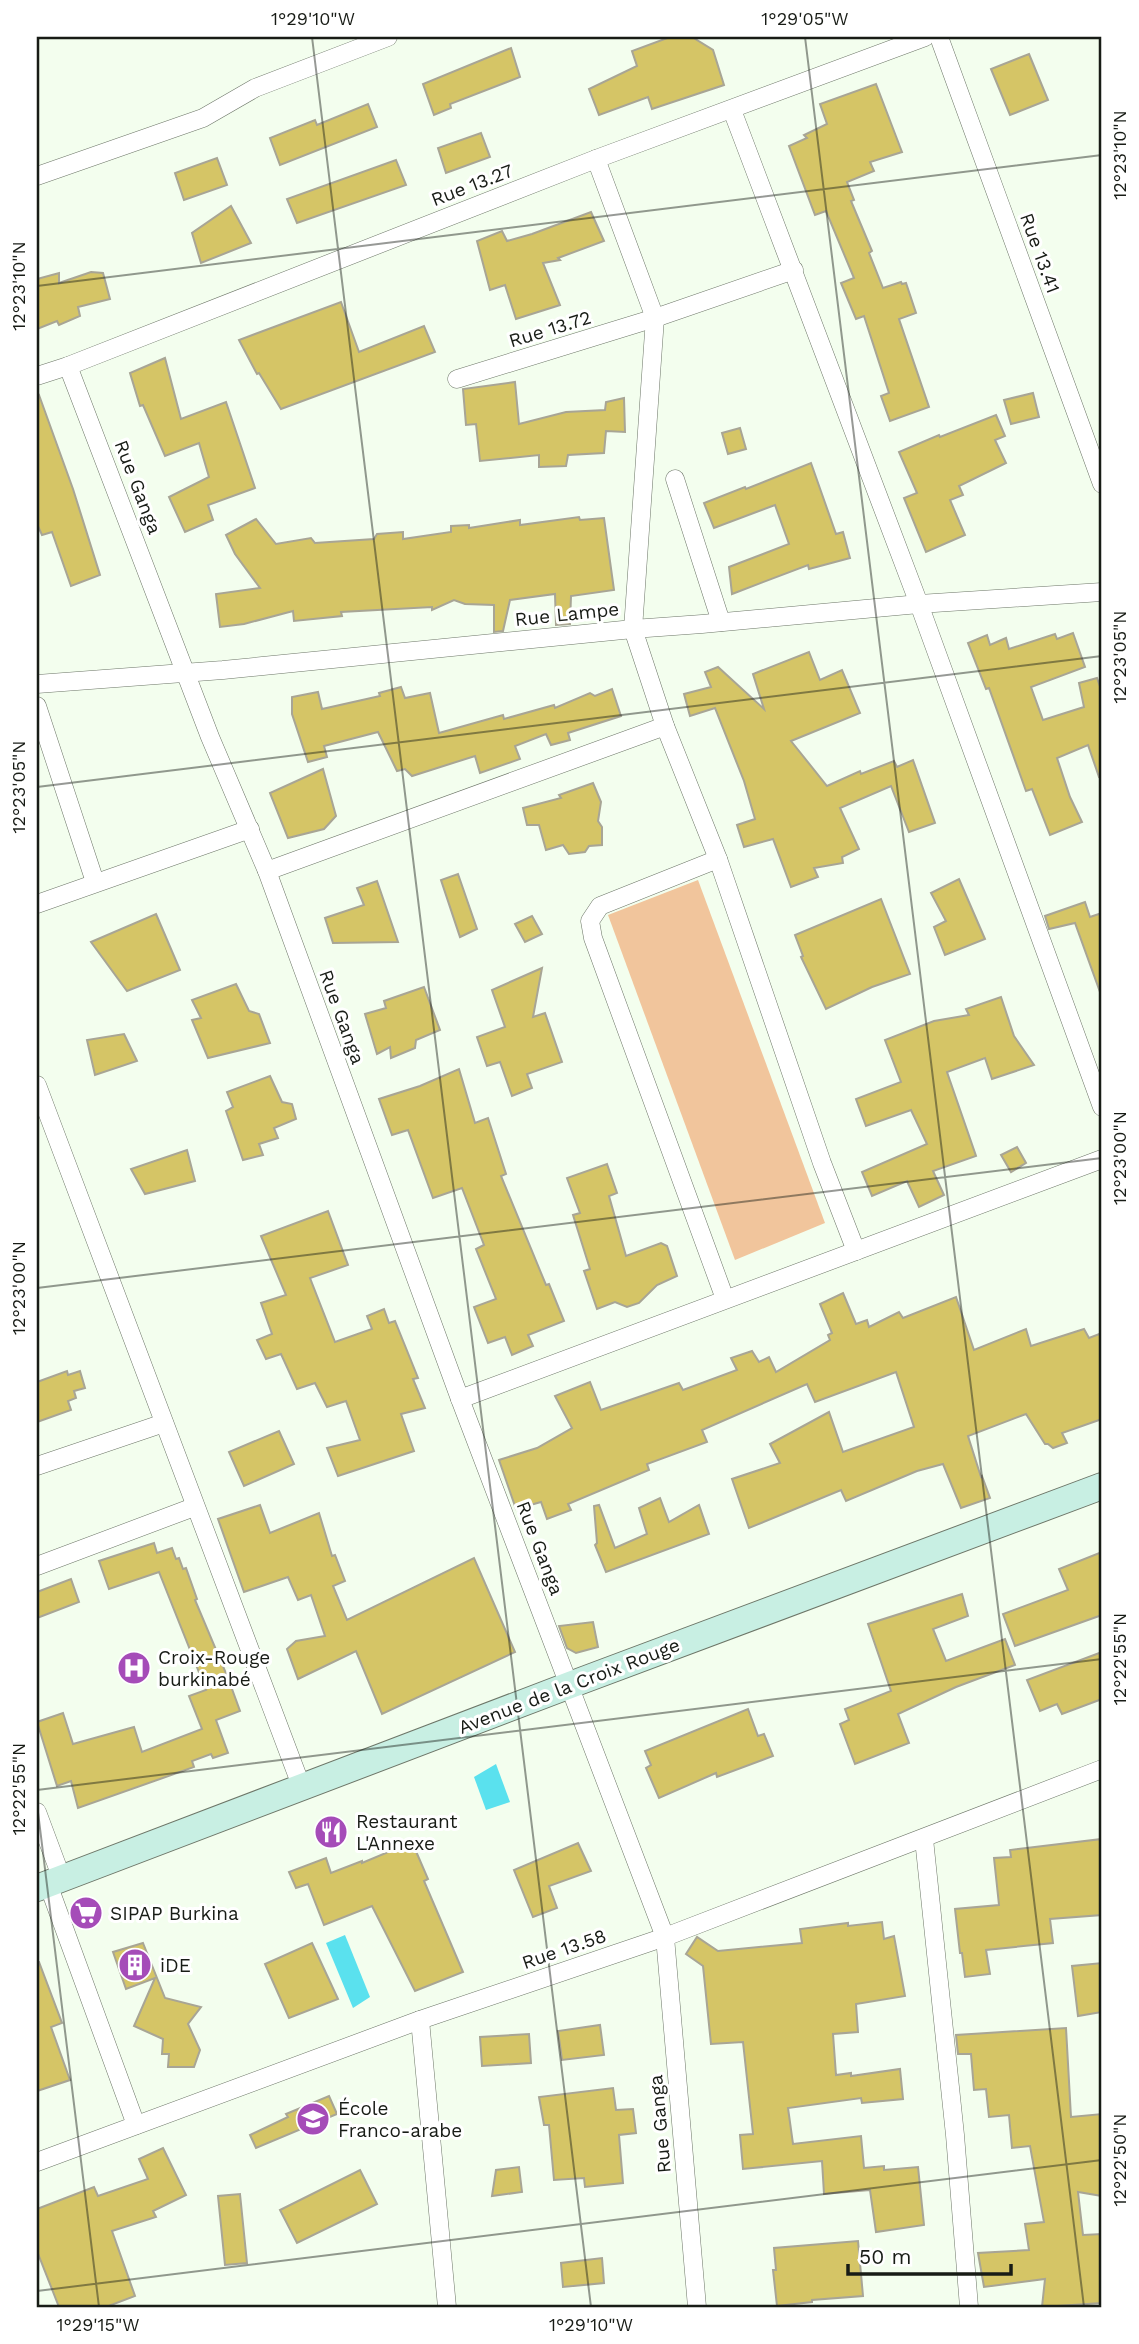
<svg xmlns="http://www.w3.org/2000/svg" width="1139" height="2344" font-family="'Work Sans',sans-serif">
<rect width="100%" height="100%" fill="#f3feee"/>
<polygon fill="#f1c59c" points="698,880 825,1223 735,1260 608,915"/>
<g fill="#5ae1ee">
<polygon points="496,1764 510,1802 486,1810 474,1777"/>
<polygon points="345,1935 370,1997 353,2008 326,1943"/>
</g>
<g fill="#d5c566" stroke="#a8a595" stroke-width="2">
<polygon points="670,37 692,37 713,50 724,85 652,109 648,97 599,115 589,89 637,66 632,51"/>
<polygon points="511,48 520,77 450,104 451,108 434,115 423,84"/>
<polygon points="1029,54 1048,100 1010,115 991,69"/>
<polygon points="876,84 902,152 870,162 874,171 847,182 854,200 851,201 872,251 869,253 883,288 901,282 902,284 906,283 916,313 899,319 929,407 890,421 881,396 889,393 864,316 856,319 841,283 854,278 826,211 815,215 789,146 807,138 804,135 827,124 820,104"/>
<polygon points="368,104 377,127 280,165 270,138 315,120 317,125"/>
<polygon points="481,133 490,157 446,173 438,148"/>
<polygon points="217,158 227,185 184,200 175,173"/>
<polygon points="396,160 406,185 297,223 287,199"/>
<polygon points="231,206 251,243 201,263 192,233"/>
<polygon points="591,212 604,241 558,258 560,260 543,263 560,305 516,319 505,285 490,290 477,241 502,231 507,241 532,234"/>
<polygon points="91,272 103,273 110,299 78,307 80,316 59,325 57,321 37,329 37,279 59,273 59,283"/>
<polygon points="341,302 359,352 424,326 435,352 281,409 259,373 257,374 239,340"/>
<polygon points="165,358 181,419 226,402 255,488 208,505 213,520 185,532 169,497 209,477 199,443 165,456 143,405 140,406 130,373"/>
<polygon points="515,382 519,424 566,412 605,410 606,402 624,398 625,432 606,431 604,453 568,455 566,466 539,467 539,455 480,461 476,424 466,425 463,389"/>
<polygon points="1033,393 1039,417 1011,424 1004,400"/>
<polygon points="39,395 73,489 100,575 71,586 52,532 42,535 37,524 37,396"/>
<polygon points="996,415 1005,436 995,440 1006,463 959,486 963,495 950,500 965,535 926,552 904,498 917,493 899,452 939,435 940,437"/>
<polygon points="740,428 746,449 728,454 722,433"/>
<polygon points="811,463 836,534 843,532 850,558 809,569 808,565 732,594 729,567 789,544 775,505 714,528 704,503 745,487 746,489"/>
<polygon points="579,517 580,520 604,518 614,590 571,596 570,624 556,625 555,594 510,600 503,631 494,632 494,605 465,604 454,600 432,610 432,607 341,612 342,616 294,621 293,611 244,624 220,627 216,594 260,588 235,554 226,535 256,519 276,544 311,538 315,543 374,539 377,534 403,532 403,539 451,532 451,526 469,525 469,528 520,520 520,525"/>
<polygon points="1073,633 1085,667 1031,687 1043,720 1084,707 1079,683 1097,678 1102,692 1102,776 1099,777 1088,745 1057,758 1070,797 1082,822 1050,835 1032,789 1026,791 989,688 986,689 968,643 987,635 990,645 1006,638 1009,649 1055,634 1057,639"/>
<polygon points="809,652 820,680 842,670 860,713 791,741 827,786 860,771 861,774 894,761 897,767 913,760 935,823 909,832 891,786 840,808 859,849 842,857 843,863 814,868 818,877 791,887 773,839 744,847 737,825 755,819 744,781 715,708 690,716 684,694 711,687 705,672 718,667 764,709 753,674"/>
<polygon points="401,687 405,698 430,693 439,733 503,715 504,719 554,705 555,708 590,693 595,696 612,689 621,716 568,733 570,740 551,745 546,734 515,746 520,759 480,773 475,756 412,776 405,769 397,771 378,732 324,746 327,757 308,762 292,714 292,697 318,692 322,709 380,696 379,693"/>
<polygon points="323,769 336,816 324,829 288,838 270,793"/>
<polygon points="593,783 601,802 598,821 602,827 602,845 589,846 585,852 569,854 563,845 546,850 539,825 527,825 523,808 561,798 559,795"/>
<polygon points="458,874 477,929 460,937 441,880"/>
<polygon points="959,879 985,939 945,955 934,927 946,921 931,893"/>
<polygon points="377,881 398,942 333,943 325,918 364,905 357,888"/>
<polygon points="881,899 910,974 872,987 826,1009 801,957 803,956 795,935"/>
<polygon points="1085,902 1090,917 1102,913 1102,992 1100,992 1075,923 1049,929 1045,916"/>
<polygon points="156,914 180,970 127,991 91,942"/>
<polygon points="532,916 542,934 525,942 515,924"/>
<polygon points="542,968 533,1017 545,1013 562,1062 527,1074 532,1088 512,1096 500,1062 487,1066 477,1037 505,1027 492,990"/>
<polygon points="236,984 249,1011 259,1014 270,1043 208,1058 192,1020 201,1018 192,1000"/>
<polygon points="424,987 440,1030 416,1040 415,1048 391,1058 390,1047 377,1054 365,1014 386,1008 384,1001"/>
<polygon points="1001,997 1014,1036 1034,1065 992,1079 985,1058 947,1072 976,1156 933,1171 944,1195 919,1207 907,1181 872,1196 862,1172 927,1144 911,1110 866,1126 856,1099 901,1082 885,1040 934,1021 969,1015 966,1009"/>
<polygon points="124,1034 137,1061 95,1075 87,1040"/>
<polygon points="459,1069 475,1123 488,1118 506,1174 501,1176 546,1285 549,1284 564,1321 528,1335 533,1346 512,1355 505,1337 488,1343 474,1307 496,1299 476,1249 484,1245 462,1188 433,1198 408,1130 392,1135 379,1099 420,1086"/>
<polygon points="270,1076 282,1102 292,1104 296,1119 274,1128 278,1138 259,1144 263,1155 243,1160 226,1111 233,1107 227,1092"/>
<polygon points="1017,1147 1026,1163 1011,1172 1001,1155"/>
<polygon points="187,1150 195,1181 145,1194 131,1169"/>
<polygon points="607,1164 617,1193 609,1196 626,1256 661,1243 667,1246 677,1276 657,1285 639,1303 627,1307 615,1302 597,1309 584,1271 590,1269 573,1215 580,1213 567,1178"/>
<polygon points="328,1211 348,1265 310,1278 335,1342 372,1329 367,1316 384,1309 389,1323 395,1321 418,1378 413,1379 425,1408 401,1414 414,1451 338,1476 327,1448 360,1440 346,1401 327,1407 315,1383 297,1389 281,1354 266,1359 257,1340 272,1334 261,1303 286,1295 261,1236"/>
<polygon points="843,1293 856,1324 867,1320 869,1327 899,1312 903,1318 956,1297 974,1350 1026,1329 1031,1346 1084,1329 1089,1338 1102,1333 1102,1419 1062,1433 1067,1443 1053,1448 1048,1444 1045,1444 1026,1414 968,1436 981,1477 982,1476 990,1498 961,1508 943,1464 917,1471 846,1501 841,1490 749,1528 732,1479 780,1463 770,1444 829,1412 843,1452 914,1427 896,1372 815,1402 807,1384 702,1430 707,1442 647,1464 649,1470 568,1504 571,1510 547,1519 541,1502 516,1509 499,1460 537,1448 572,1428 555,1396 590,1382 601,1410 679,1383 683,1390 737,1370 731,1358 752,1351 759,1362 769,1357 776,1372 830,1340 828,1335 832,1333 820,1304"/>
<polygon points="67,1371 68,1375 80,1371 85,1388 74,1391 76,1398 68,1401 71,1410 37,1422 37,1382"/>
<polygon points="279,1431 294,1464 244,1486 229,1452"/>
<polygon points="660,1498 669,1522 699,1505 709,1534 606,1572 595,1545 597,1543 594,1506 599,1505 615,1548 647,1534 639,1508"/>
<polygon points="260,1505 270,1533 319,1513 332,1556 335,1555 345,1581 333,1586 347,1620 474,1558 515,1652 382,1714 356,1651 298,1679 287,1649 296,1641 325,1636 311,1595 298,1600 288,1577 244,1592 218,1519"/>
<polygon points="154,1543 157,1553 172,1548 176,1559 179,1558 183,1569 186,1568 197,1599 195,1600 228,1678 240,1711 216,1720 228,1753 213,1758 211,1754 192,1761 194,1767 78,1808 71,1781 57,1786 37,1722 63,1713 73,1744 134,1727 142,1752 202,1729 189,1696 206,1690 159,1572 109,1589 99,1561"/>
<polygon points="1102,1552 1102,1615 1015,1646 1003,1614 1068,1590 1059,1569"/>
<polygon points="71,1579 79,1602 37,1618 37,1592"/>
<polygon points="962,1594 968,1616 933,1629 946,1661 1005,1639 1015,1665 956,1687 898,1714 909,1743 855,1764 840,1724 849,1720 845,1709 891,1691 868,1624"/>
<polygon points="593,1622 598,1647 576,1653 567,1648 559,1626"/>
<polygon points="1102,1652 1102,1699 1062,1714 1057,1704 1040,1711 1027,1680"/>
<polygon points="748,1709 758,1736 764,1734 773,1756 717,1777 716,1773 659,1798 646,1768 651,1765 645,1751"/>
<polygon points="1102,1839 1102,1915 1050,1919 1053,1943 986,1950 990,1974 965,1977 962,1953 960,1953 955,1909 999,1905 994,1858 1011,1857 1010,1850"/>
<polygon points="412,1842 428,1879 424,1881 463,1972 415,1991 372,1906 324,1925 308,1884 296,1888 289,1872 326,1858 331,1873 362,1861 362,1863"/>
<polygon points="578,1843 591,1871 549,1886 557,1908 533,1917 514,1870"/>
<polygon points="882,1922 884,1939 894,1936 905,1996 856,2004 858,2032 833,2034 836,2075 851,2073 851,2076 900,2069 903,2099 862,2103 861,2098 788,2108 793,2144 861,2136 864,2168 884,2166 884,2170 918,2167 924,2225 876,2232 870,2190 824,2194 822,2161 743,2169 740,2135 753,2134 743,2042 711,2044 703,1966 686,1954 697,1937 718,1951 802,1943 800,1929 848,1923 848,1926"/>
<polygon points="143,1943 165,1998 201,2007 188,2024 200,2050 194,2067 168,2067 169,2054 162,2054 163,2039 134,2026 155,1978 126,1989 113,1952"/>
<polygon points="312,1943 338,1999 289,2018 265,1964"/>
<polygon points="37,1962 39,1962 62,2023 51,2027 70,2080 37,2091"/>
<polygon points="1102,1963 1102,2012 1078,2016 1072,1966"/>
<polygon points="600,2025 604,2055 562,2060 558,2031"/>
<polygon points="1066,2028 1071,2117 1102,2114 1102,2196 1078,2192 1083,2235 1102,2234 1102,2303 1042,2307 1045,2279 984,2287 978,2253 1029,2250 1025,2224 1044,2222 1030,2146 1012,2148 1009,2115 989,2117 986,2089 974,2090 971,2054 958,2054 956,2035"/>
<polygon points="529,2034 531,2063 482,2066 480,2037"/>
<polygon points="613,2088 616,2110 633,2109 636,2133 619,2135 623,2183 585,2187 584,2178 554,2180 549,2125 544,2125 539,2097"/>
<polygon points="329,2096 337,2114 256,2148 250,2135 288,2117 286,2114"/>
<polygon points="163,2148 186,2195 153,2211 156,2217 112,2231 135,2296 106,2307 59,2307 37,2251 37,2209 94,2187 98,2196 148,2179 139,2159"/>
<polygon points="519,2167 522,2192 492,2196 496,2170"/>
<polygon points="360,2170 377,2204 297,2243 280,2210"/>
<polygon points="240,2194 247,2263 225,2265 218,2196"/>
<polygon points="858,2241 863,2296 812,2300 812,2302 777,2306 773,2270 776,2270 774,2248"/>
<polygon points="602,2258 604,2283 563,2287 561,2263"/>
</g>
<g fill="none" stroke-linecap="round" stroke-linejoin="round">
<defs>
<g id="street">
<polyline points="939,37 1102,484"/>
<polyline points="732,110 919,604 1102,1107"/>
<polyline points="596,159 655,318 633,629 665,726 718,859 822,1163 856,1251"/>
<polyline points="37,176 203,118 255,88 388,37"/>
<polyline points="68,366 210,737 267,871 460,1399 665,1937 697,2307"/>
<polyline points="37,376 68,366 596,159 925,37"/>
<polyline points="457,379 655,318 794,270"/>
<polyline points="675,479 721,622"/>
<polyline points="37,684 223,670 633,629 702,624 919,604 1102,592"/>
<polyline points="37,706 95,882"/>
<polyline points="718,859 600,906 590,921 593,938 725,1299"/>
<polyline points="267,871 665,726"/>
<polyline points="37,904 250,829"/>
<polyline points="37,1085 302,1788"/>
<polyline points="460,1399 1102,1159"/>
<polyline points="37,1466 164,1423"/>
<polyline points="37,1566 194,1507"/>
<polyline points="37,1812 62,1879"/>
<polyline points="924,1839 955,2135 969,2307"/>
<polyline points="48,1884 136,2125"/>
<polyline points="420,2020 447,2307"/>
<polyline points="37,2162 420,2020 665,1937 1102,1769"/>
</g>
<polyline id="secondary" points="37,1888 570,1685 1102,1486"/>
</defs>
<use href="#street" stroke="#6d7668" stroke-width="19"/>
<use href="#secondary" stroke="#6d7668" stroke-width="28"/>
<use href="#street" stroke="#fff" stroke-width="18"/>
<use href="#secondary" stroke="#c8efe3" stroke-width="26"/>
</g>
<path fill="none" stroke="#181c16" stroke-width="2" stroke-opacity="0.45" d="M312 37 591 2307M805 37 1084 2307M37 286 1102 155M37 787 1102 656M37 1288 1102 1158M37 1790 1102 1659M37 1804 99 2307M37 2291 1102 2160"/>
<defs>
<symbol id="hospital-disc" viewBox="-11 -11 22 22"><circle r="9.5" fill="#a54cb8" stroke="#fff"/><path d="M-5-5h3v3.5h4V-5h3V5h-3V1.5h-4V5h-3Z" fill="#fff"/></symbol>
<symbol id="restaurant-disc" viewBox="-11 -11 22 22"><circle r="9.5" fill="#a54cb8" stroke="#fff"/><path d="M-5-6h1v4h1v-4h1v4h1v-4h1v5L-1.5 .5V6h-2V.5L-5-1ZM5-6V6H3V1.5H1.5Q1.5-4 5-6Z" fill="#fff"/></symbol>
<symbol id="supermarket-disc" viewBox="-11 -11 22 22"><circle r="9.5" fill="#a54cb8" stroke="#fff"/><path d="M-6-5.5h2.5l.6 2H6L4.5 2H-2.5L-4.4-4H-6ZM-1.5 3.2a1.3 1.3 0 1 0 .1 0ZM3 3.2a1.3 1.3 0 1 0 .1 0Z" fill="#fff"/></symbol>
<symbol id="building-disc" viewBox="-11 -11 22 22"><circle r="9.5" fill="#a54cb8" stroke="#fff"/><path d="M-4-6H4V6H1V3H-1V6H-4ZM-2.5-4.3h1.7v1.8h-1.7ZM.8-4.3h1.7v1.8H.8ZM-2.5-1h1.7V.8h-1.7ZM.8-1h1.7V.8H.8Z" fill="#fff"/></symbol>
<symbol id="school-disc" viewBox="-11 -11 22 22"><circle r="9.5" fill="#a54cb8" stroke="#fff"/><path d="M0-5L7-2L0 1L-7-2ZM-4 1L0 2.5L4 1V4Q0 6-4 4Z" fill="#fff"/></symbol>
</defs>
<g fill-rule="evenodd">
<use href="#hospital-disc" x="115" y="1649" width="38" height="38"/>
<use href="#restaurant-disc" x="312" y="1813" width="38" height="38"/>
<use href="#supermarket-disc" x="67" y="1894" width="38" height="38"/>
<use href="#building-disc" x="116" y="1946" width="38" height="38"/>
<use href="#school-disc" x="294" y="2100" width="38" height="38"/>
</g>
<g text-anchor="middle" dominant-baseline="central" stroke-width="6" stroke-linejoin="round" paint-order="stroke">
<g font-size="19" fill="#181c16" stroke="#fff">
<text transform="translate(472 185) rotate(-21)">Rue 13.27</text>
<text transform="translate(1040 253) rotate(70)">Rue 13.41</text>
<text transform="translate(550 329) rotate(-17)">Rue 13.72</text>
<text transform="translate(138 487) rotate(69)">Rue Ganga</text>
<text transform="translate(567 614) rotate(-6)">Rue Lampe</text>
<text transform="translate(342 1017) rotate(70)">Rue Ganga</text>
<text transform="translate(540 1548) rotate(69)">Rue Ganga</text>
<text transform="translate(569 1686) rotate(-21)">Avenue de la Croix Rouge</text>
<text transform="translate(564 1949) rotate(-19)">Rue 13.58</text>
<text transform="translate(660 2124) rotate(-95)">Rue Ganga</text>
</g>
<g font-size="19" fill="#181c16" stroke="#fff" text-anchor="start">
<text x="158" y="1657">Croix-Rouge<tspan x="158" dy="22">burkinabé</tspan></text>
<text x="356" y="1821">Restaurant<tspan x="356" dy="22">L'Annexe</tspan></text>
<text x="110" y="1913">SIPAP Burkina</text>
<text x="160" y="1965">iDE</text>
<text x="338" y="2108">École<tspan x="338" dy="22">Franco-arabe</tspan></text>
</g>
</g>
<rect width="1139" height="2344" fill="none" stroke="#ffffff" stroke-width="77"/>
<path d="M848 2264v10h163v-10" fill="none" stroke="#181c16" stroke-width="3.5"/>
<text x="859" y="2264" font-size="21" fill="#181c16" stroke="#ffffff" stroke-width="5" paint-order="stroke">50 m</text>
<rect x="38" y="38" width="1062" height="2268" fill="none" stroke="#181c16" stroke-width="2.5"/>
<g font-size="18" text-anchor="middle" fill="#181c16">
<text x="313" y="25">1°29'10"W</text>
<text x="805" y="25">1°29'05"W</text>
<text transform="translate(1120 155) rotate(-90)" y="6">12°23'10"N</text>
<text transform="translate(19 286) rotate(-90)" y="6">12°23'10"N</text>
<text transform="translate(1120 657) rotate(-90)" y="6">12°23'05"N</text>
<text transform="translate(19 787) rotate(-90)" y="6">12°23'05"N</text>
<text transform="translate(1120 1158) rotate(-90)" y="6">12°23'00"N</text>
<text transform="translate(19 1288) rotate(-90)" y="6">12°23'00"N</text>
<text transform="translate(1120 1659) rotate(-90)" y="6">12°22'55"N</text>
<text transform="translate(19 1789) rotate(-90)" y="6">12°22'55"N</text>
<text transform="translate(1120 2160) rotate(-90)" y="6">12°22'50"N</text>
<text x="98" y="2331">1°29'15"W</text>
<text x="591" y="2331">1°29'10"W</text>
</g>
</svg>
